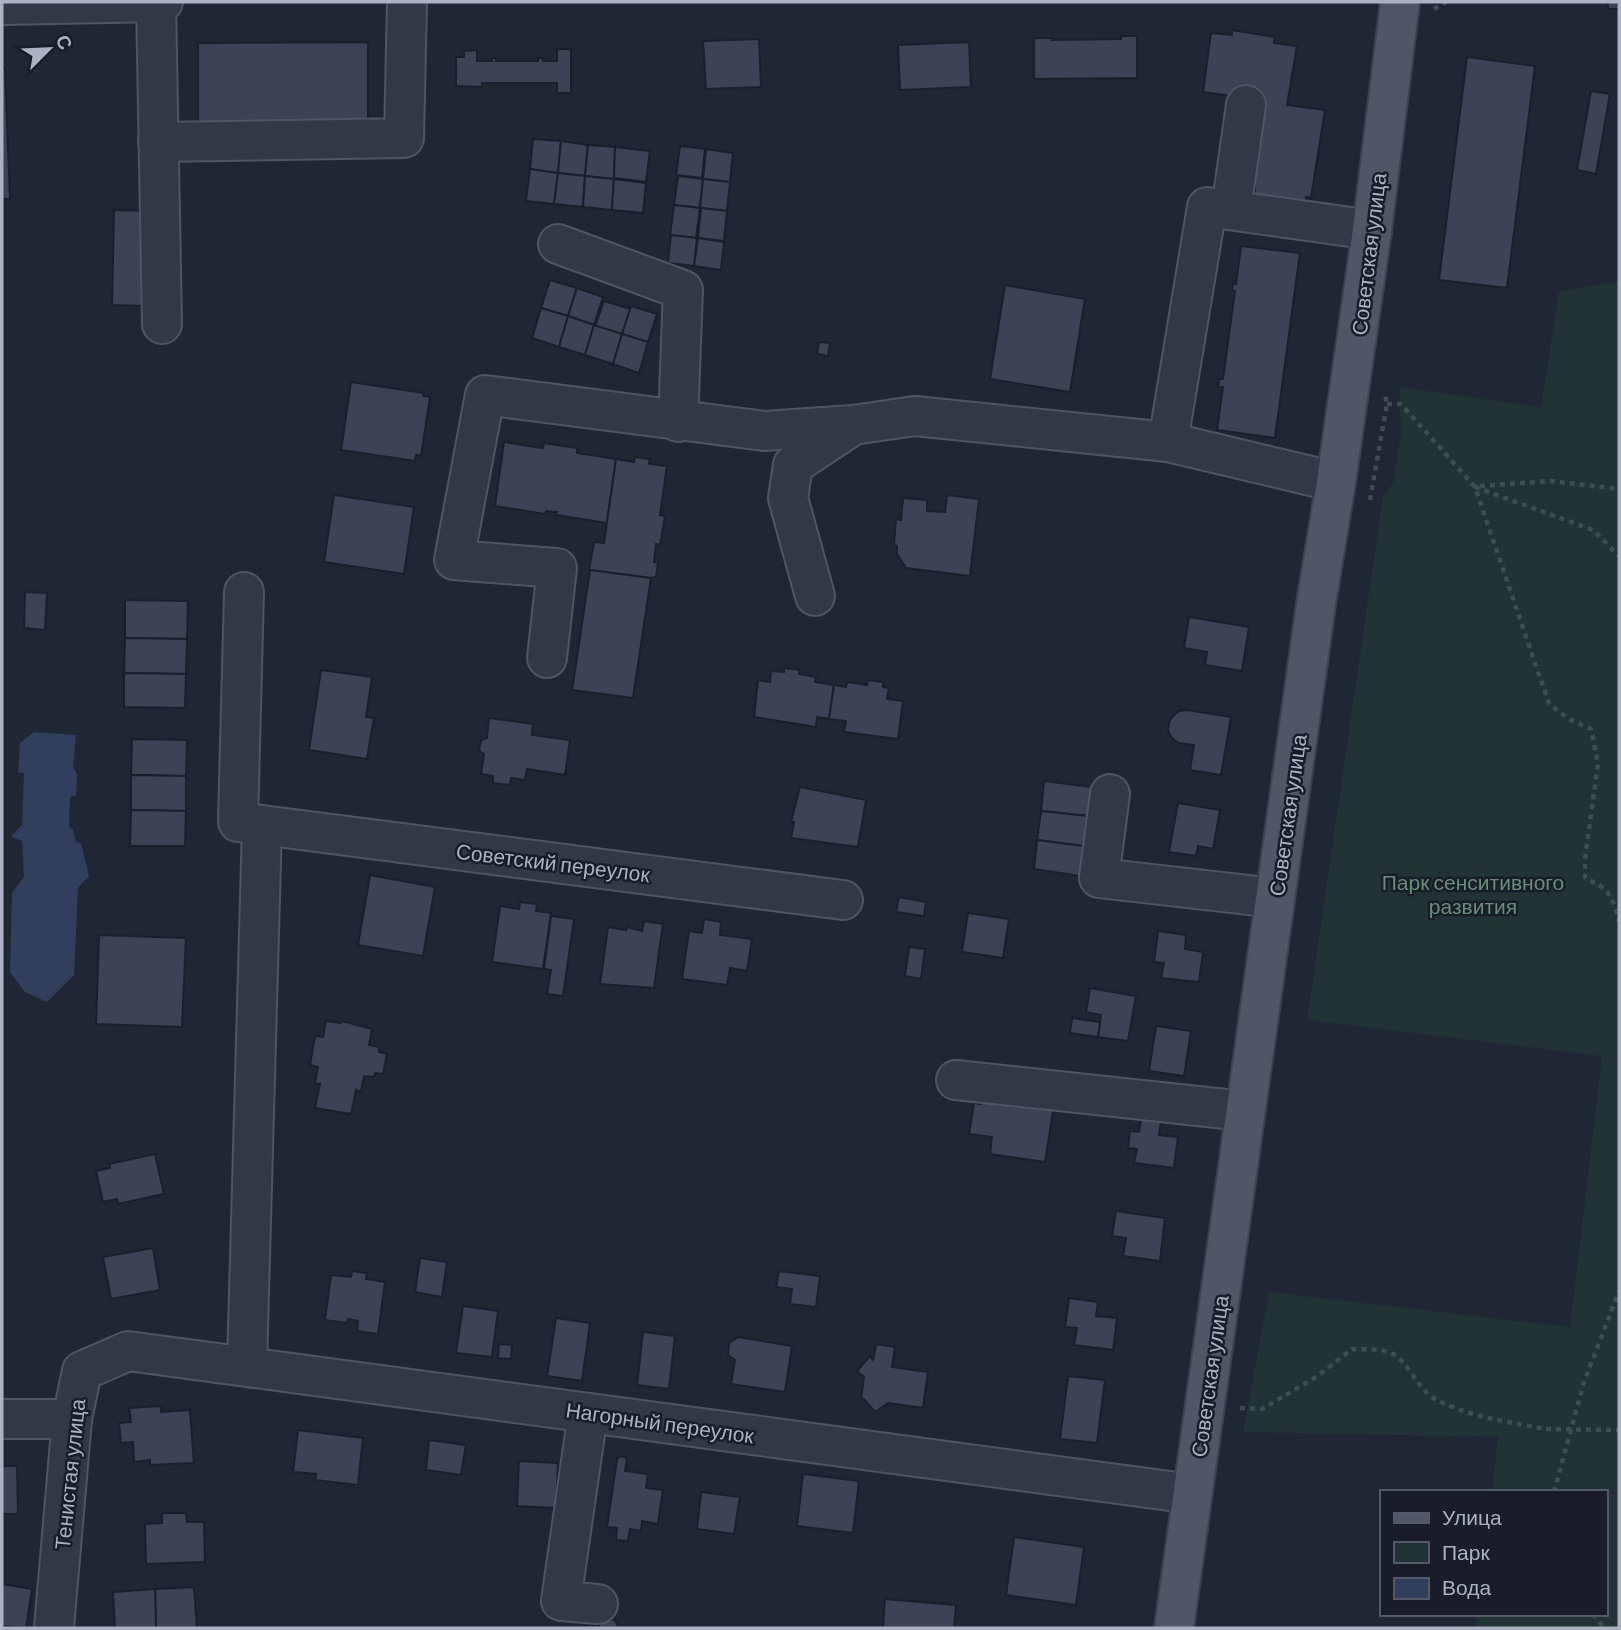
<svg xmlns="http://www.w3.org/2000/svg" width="1621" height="1630" font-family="Barlow,sans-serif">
<rect width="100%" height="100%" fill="#1f2634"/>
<polygon fill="#223336" points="1619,282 1619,1628 1476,1628 1477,1614 1605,1614 1605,1492 1492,1492 1498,1437 1243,1432 1269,1292 1570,1327 1602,1056 1307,1020 1383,497 1393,483 1401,434 1399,387 1541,407 1559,291"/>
<polygon fill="#323f5c" points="34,732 76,735 73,767 77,774 76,795 70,797 69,827 73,830 76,842 81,843 89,876 78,888 74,975 47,1002 25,992 10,972 12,893 24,877 22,841 11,836 22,825 24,773 18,772 20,743"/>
<g fill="#3b4355" stroke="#1a1f2b" stroke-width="2">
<rect x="1608" y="2" width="10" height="7"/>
<polygon points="1232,30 1275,37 1274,43 1297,46 1287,105 1325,110 1311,198 1306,197 1306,202 1255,195 1255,170 1263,100 1203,92 1211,33 1232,35"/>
<polygon points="1121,36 1137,36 1137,78 1034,79 1034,38 1052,38 1052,40 1121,39"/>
<polygon points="759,39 761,87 706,89 703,41"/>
<polygon points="368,42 368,123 198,124 198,43"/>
<polygon points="969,42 971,87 900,90 898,45"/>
<polygon points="557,49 571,49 571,93 557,93 557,83 482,83 482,87 456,86 456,57 464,57 464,51 477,50 477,61 492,61 492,58 496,58 496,61 538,61 538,58 542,58 543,61 557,61"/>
<polygon points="1467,57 1535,66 1507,288 1439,280"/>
<polygon points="2,68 5,68 10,199 2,199"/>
<polygon points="1591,91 1610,94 1596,174 1577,170"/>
<polygon points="533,139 561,141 558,173 530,169"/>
<polygon points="561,141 588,145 585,176 558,173"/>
<polygon points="588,145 615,147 614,179 585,176"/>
<polygon points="680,146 705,149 702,178 676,175"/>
<polygon points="615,147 650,151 646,182 614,178"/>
<polygon points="706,149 733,153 730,182 703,179"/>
<polygon points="530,169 558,173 554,204 526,201"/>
<polygon points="558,173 585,176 583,207 554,204"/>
<polygon points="585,176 614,179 612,210 583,207"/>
<polygon points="678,176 703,179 700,208 674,205"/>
<polygon points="614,179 646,183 643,213 612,210"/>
<polygon points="703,179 730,182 727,211 700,208"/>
<polygon points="674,205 700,208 696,238 670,235"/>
<polygon points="701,208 727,211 724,241 698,238"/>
<polygon points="114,210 148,211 145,306 112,305"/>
<polygon points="671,235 697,238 694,266 668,263"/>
<polygon points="698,238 724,242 721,270 694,266"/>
<polygon points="1241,246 1300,253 1275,438 1217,430 1223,387 1218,387 1219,379 1223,379 1235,291 1232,290 1233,283 1236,284"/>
<polygon points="550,280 577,288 568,316 541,308"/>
<polygon points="1005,285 1085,299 1070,392 990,379"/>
<polygon points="577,288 603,297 594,325 568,316"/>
<polygon points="604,301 631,309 623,335 595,326"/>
<polygon points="631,306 657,314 648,342 622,334"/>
<polygon points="541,308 568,316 559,347 532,338"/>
<polygon points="568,316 594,325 585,355 559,347"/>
<polygon points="594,325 622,334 613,364 585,355"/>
<polygon points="622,334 648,342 639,373 613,364"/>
<polygon points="819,342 830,343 828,356 817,354"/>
<polygon points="351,382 424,393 423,396 430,397 421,456 416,455 415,461 341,450"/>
<polygon points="504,442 543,448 544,443 577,448 577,453 616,459 607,523 556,515 557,512 546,511 545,514 495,506"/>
<polygon points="635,457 650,459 649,464 667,466 660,515 665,516 660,545 656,544 654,562 658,563 656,577 651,578 589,570 594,542 604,543 616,459 634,462"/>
<polygon points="334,495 414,507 404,574 324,562"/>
<polygon points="947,495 979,499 970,576 906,568 897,554 897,546 894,545 896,519 901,520 903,498 927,500 927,511 945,512"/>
<polygon points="590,570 651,578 633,698 572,690"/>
<polygon points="25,592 47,593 45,630 24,628"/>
<polygon points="125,600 188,601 187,639 125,638"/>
<polygon points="1189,617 1249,627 1242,671 1205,665 1207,652 1184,648"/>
<polygon points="125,638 187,639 186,674 124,673"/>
<polygon points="784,668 800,670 799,674 816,677 815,682 834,685 829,719 817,717 816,727 754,717 758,680 770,682 771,671 784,672"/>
<polygon points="321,670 372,677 366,717 374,718 367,759 309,750"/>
<polygon points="124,673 186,674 185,708 124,707"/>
<polygon points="868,680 883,682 883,687 889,688 887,699 903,701 898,739 844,732 846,721 829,719 834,685 846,687 847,682 867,685"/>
<polygon points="1187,710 1231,717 1221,775 1190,770 1194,745 1178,743 1172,738 1168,731 1169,722 1173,716 1179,711"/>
<polygon points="489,718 533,724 532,735 570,740 565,775 527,769 525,780 511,778 510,785 493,783 493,776 481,774 484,754 479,751 481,740 487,738"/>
<polygon points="132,739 187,740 186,776 131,775"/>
<polygon points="131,775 186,776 186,811 131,810"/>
<polygon points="1044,781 1092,787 1088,816 1041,811"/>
<polygon points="800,787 866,800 858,847 791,838 794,822 791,822"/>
<polygon points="1178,803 1220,810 1213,849 1198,846 1196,856 1169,852"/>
<polygon points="131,810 186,811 185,846 130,846"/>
<polygon points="1041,811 1088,816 1084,846 1037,840"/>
<polygon points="1037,840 1084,846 1080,876 1034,869"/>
<polygon points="370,875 435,887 423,956 358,945"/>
<polygon points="899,897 926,902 924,916 896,912"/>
<polygon points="520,902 537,904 536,911 551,913 543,969 492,962 500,906 519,909"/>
<polygon points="968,913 1009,919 1003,958 962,952"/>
<polygon points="551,916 574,919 563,996 547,994 551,970 544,969"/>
<polygon points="704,919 721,922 720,935 752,939 747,971 730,968 727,985 682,979 689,931 702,933"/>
<polygon points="644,921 663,924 654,988 600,984 608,927 626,930 627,927 642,931"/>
<polygon points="1158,931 1186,935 1185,949 1203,952 1199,982 1161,978 1164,963 1154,962"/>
<polygon points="99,935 186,938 182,1027 96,1024"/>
<polygon points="909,947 925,949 921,979 905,976"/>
<polygon points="1090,988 1136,996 1128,1041 1098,1037 1101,1015 1086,1012"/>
<polygon points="1072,1018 1100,1022 1098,1037 1070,1033"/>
<polygon points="326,1021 341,1023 342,1021 372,1029 369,1045 379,1047 379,1052 387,1054 383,1074 375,1073 374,1077 364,1076 361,1092 356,1090 351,1114 315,1108 320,1084 315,1083 318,1067 310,1065 315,1036 323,1037"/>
<polygon points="1156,1026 1191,1031 1184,1076 1149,1071"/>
<polygon points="983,1087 1054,1105 1045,1162 990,1154 992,1137 969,1134 974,1103 981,1104"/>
<polygon points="1141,1119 1161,1122 1159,1135 1178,1137 1174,1168 1134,1163 1137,1149 1128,1148 1130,1131 1139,1132"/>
<polygon points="155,1154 164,1194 118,1204 117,1199 103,1202 96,1171 110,1168 109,1164"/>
<polygon points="1116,1211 1165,1218 1160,1261 1123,1256 1126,1238 1112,1236"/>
<polygon points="153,1248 160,1290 111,1299 103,1257"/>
<polygon points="420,1258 447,1262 442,1297 415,1292"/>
<polygon points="352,1271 367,1273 366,1279 385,1282 378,1334 357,1331 358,1321 348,1319 347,1323 325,1320 331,1275 351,1277"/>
<polygon points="779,1271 820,1276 816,1307 790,1304 792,1289 776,1287"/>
<polygon points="1069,1298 1098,1302 1096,1316 1117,1318 1113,1350 1074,1345 1077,1328 1065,1327"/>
<polygon points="463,1306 498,1311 492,1357 456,1353"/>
<polygon points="556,1318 590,1323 582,1381 547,1376"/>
<polygon points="643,1332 675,1336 669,1389 637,1385"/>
<polygon points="738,1337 792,1346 785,1392 731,1384 735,1360 728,1355 729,1343"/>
<polygon points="499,1344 512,1345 511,1359 498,1358"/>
<polygon points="876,1344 895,1347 892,1367 928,1372 923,1408 888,1403 875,1412 864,1399 861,1398 864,1377 857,1371 870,1356 873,1360"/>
<polygon points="1068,1376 1105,1380 1097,1443 1060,1439"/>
<polygon points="161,1406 161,1412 190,1410 194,1463 150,1465 150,1460 134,1462 133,1442 121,1443 119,1423 131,1422 129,1408"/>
<polygon points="298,1430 363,1438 358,1485 315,1480 316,1474 293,1472"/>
<polygon points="429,1440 466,1445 461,1475 426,1470"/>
<polygon points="620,1456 625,1457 627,1460 625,1471 648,1474 646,1488 663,1490 658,1524 642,1521 641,1531 630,1529 628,1541 616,1540 617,1528 607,1527 617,1459"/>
<polygon points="519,1461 558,1463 556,1508 517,1506"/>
<polygon points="2,1466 17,1466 18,1514 2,1514"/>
<polygon points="803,1474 859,1481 853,1533 797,1526"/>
<polygon points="701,1492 740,1497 734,1534 697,1529"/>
<polygon points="162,1513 186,1513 187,1522 204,1522 205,1562 146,1564 145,1524 162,1523"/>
<polygon points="1014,1537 1084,1547 1076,1605 1006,1595"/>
<polygon points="2,1584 32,1589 26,1628 2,1626"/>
<polygon points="194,1587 197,1628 156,1628 155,1589"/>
<polygon points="155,1589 156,1628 115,1628 113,1592"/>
<polygon points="885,1599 956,1605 954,1628 883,1628"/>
<polygon points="605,1619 615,1620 619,1628 599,1628 600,1623"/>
</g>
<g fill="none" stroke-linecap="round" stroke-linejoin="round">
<defs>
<g id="minor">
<polyline points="156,2 162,324"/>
<polyline points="2,5 163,2"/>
<polyline points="158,142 404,138 407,2"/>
<polyline points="1231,210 1246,105"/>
<polyline points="558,244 683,290 678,422"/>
<polyline points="1168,442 1207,207 1372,230"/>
<polyline points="244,592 238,822 262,825"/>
<polyline points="815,596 788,498 793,465 852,426"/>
<polyline points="547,658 557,568 454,560 485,395 764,431 853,425 915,416 1168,442 1336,482"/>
<polyline points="1110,794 1099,878 1275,898"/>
<polyline points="956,1080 1244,1111"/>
<polyline points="247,1365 262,825 843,900"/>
<polyline points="588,1413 561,1601 598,1604"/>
<polyline points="2,1419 72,1419"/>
<polyline points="54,1628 72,1419 82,1371 128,1351 1192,1494"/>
</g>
<polyline id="major" points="1174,1628 1316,604 1336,482 1372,230 1400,2"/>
</defs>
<use href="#minor" stroke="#505563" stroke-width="42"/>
<use href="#major" stroke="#3c414e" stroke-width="42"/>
<g stroke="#3e4e53" stroke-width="4.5" stroke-dasharray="5 5" stroke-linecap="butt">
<polyline points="1434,9 1446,2"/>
<path d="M1387 404H1401L1475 487 1549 704 1569 719 1591 729 1598 763 1585 859V878C1609 888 1613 897 1619 922"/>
<polyline points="1480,486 1550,481 1619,489"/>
<polyline points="1475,487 1593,530 1619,556"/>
<polyline points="1370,500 1387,404 1385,395"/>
<path d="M1240 1408 1262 1409 1316 1377 1352 1349C1362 1350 1375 1348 1385 1351 1408 1356 1415 1388 1435 1399 1469 1417 1509 1422 1546 1429"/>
<polyline points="1554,1492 1584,1382 1619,1291"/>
<polyline points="1593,1614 1604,1628"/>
</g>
<use href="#minor" stroke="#323845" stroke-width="38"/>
<use href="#major" stroke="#505665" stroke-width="38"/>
<polyline stroke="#3e4e53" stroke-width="4.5" stroke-dasharray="5 5" stroke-linecap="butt" points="1546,1429 1619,1430"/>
</g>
<g text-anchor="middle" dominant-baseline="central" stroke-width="5" stroke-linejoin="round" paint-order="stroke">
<g font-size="21" fill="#acb2c2" stroke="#181d29">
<text transform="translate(1368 254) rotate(-83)">Советская улица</text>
<text transform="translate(1287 815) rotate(-82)">Советская улица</text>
<text transform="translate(553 862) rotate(7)">Советский переулок</text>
<text transform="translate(1209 1376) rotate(-82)">Советская улица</text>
<text transform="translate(660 1422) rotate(8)">Нагорный переулок</text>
<text transform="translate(69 1474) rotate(-84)">Тенистая улица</text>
</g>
<g font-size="21" fill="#659174" stroke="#181d29">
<text x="1473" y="881">Парк сенситивного<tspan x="1473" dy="24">развития</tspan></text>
</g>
</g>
<rect width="1621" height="1630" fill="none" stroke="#acb2c2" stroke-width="7"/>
<rect x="1380" y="1490" width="228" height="126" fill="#181d29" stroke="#535966" stroke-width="2"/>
<rect x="1394" y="1513" width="35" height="10" fill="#505665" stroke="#535966" stroke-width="2"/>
<text x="1442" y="1525" font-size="21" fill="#acb2c2">Улица</text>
<rect x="1394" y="1542" width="35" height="21" fill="#223336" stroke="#535966" stroke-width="2"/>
<text x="1442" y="1560" font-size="21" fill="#acb2c2">Парк</text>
<rect x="1394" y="1578" width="35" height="21" fill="#323f5c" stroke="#535966" stroke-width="2"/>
<text x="1442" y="1595" font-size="21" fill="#acb2c2">Вода</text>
<g transform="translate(49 49) rotate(66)" stroke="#181d29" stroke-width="5" paint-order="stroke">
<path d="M0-5L12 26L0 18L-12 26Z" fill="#acb2c2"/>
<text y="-10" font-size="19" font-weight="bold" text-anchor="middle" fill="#acb2c2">С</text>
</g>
</svg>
